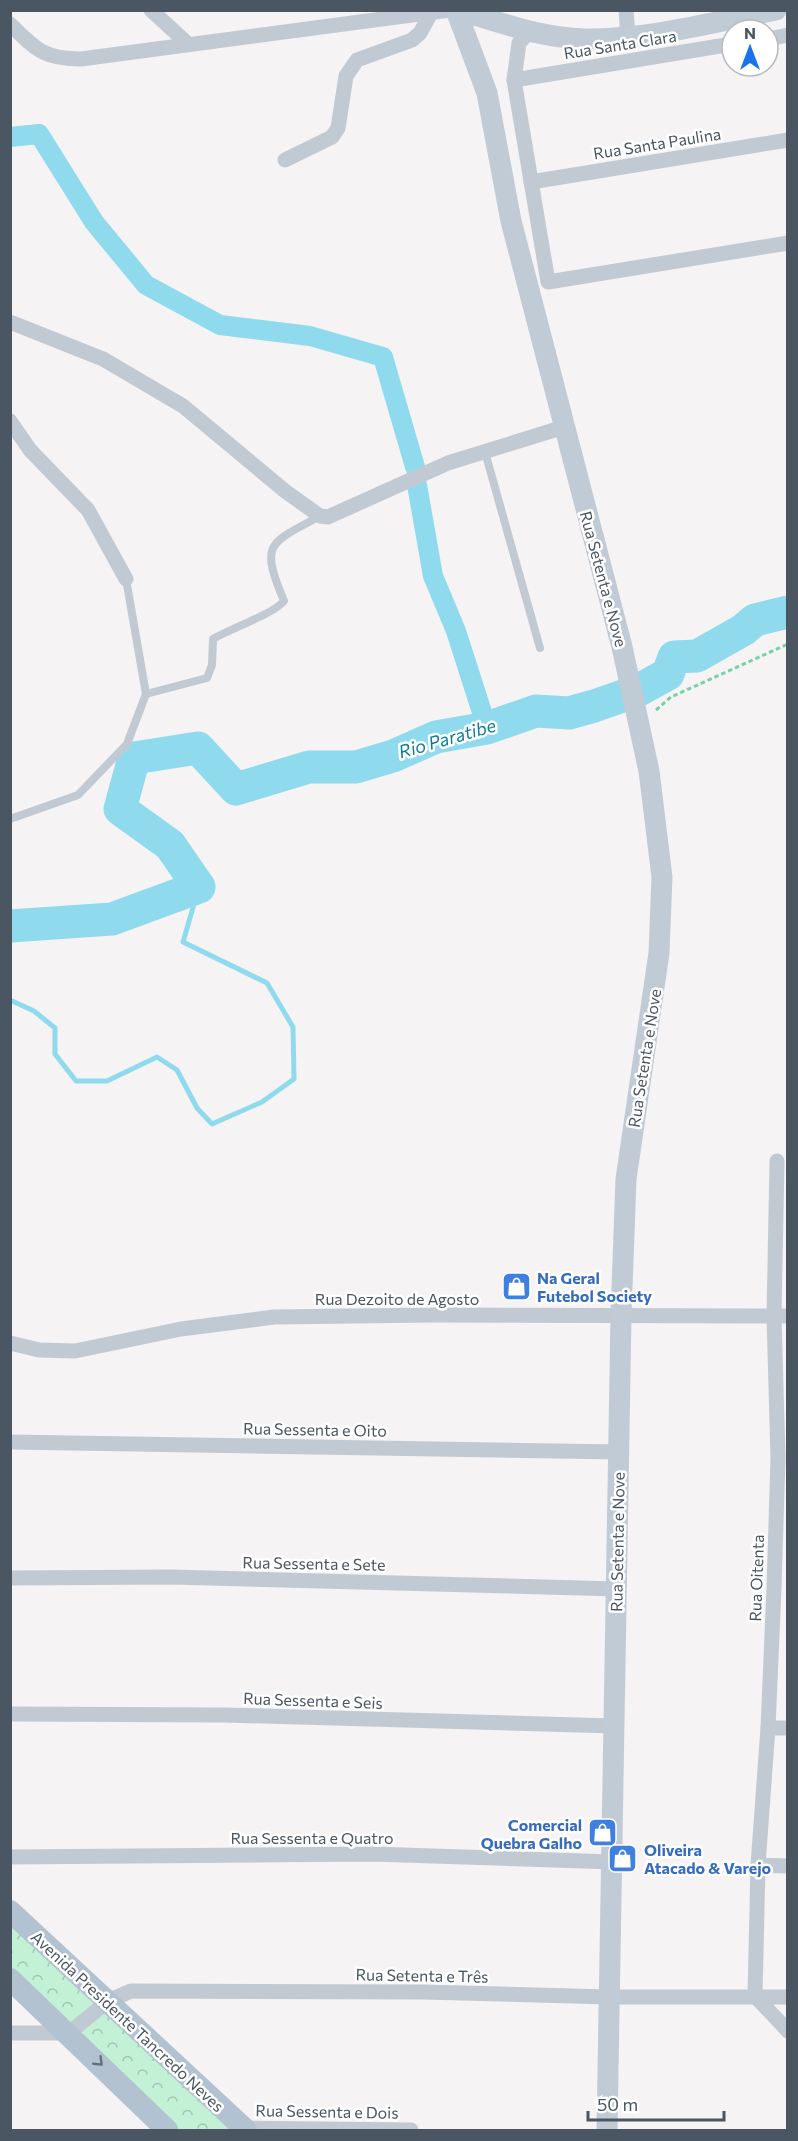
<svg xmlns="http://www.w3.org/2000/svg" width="798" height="2141" font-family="Commissioner,sans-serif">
<defs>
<pattern id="forest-crowns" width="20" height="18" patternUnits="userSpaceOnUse" patternTransform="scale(1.5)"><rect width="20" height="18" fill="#c3f1d5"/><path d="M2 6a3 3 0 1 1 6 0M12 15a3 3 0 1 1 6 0" fill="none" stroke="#a0c6b0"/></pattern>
</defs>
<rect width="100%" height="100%" fill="#f5f3f3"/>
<polygon fill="url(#forest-crowns)" points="10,1918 236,2130 178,2130 17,1979 11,1973"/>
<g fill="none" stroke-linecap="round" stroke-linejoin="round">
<polyline stroke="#90daee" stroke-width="5" points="10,1000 34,1011 55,1028 55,1054 76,1081 107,1081 157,1057 177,1070 197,1108 212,1124 262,1102 294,1079 293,1027 267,983 183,942 199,887"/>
<g stroke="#90daee" stroke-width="20">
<polyline points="10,137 39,134 94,222 146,285 220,325 310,336 383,357 415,467"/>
<polyline points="417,485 433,576 456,631 487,728"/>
</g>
<polyline stroke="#90daee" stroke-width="33" points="10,926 112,919 199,887 170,845 120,809 134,758 198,748 236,789 309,767 356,767 393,756 436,737 487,728 536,711 569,713 594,706 637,691 668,674 674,657 697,656 743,630 755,620 788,612"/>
<polyline stroke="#7ad0a6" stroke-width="3" stroke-dasharray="4.5 3" stroke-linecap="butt" points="656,710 671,697 788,644"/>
<g stroke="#c1cad2" stroke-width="8">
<polyline points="485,452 540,648"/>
<path d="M146 694 207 678 212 665 213 639C233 627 272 615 284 601 260 543 268 544 320 516"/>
<polyline points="10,819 78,795 127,744 146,694 126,579"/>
</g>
<g stroke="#c1cad2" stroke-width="15">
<polyline points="151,10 188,44"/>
<polyline points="626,10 628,37"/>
<path d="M10 24C35 49 44 59 81 59L450 10"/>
<polyline points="530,31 519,43 514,80 548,282 788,243"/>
<polyline points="768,39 788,35"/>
<polyline points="514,80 732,44"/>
<polyline points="285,160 332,137 338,128 346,76 357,60 412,40 420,33 431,13"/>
<polyline points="531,182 788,140"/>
<polyline points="10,322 103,359 183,406 285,491 320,516 328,517 448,463 564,427"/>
<polyline points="10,421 30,450 88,510 126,579"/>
<polyline points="777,1161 774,1316 778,1458 774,1588 768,1728 758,1865 755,1996 788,2031"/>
<polyline points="10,1343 39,1350 75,1351 181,1329 274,1317 434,1315 788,1316"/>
<polyline points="10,1442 619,1452"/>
<polyline points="10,1578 171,1577 617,1589"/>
<polyline points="10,1714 225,1715 614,1726"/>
<polyline points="768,1728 788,1728"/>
<polyline points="10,1857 372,1854 613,1862"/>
<polyline points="758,1865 788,1866"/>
<polyline points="10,2033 69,2033 108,2001 131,1991 423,1992 610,1997 788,1997"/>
<polyline points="243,2128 411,2130"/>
</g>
<g stroke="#c1cbd6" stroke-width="21">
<polyline points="456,10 487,93 511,221 622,647 649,771 662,877 659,953 626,1179 621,1315 607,2130"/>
<path d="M458 10C499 22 541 38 584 39 648 40 713 22 776 10"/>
</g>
<g stroke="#b3c2d1" stroke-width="22">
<polyline points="10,1911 246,2130"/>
<polyline points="10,1979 167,2130"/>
</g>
</g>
<defs><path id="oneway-chevron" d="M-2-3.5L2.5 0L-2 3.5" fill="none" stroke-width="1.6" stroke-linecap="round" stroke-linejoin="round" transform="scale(1.5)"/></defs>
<use stroke="#64717d" href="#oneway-chevron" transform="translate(99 2062) rotate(44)"/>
<defs>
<symbol id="shop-square" viewBox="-11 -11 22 22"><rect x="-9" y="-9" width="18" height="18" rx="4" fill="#3f7fe0" stroke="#fff"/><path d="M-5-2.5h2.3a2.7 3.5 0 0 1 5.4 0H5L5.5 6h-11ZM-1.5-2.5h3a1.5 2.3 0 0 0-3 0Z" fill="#fff"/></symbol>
</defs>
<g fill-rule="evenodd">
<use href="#shop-square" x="500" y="1270" width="33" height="33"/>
<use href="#shop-square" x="586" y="1816" width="33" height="33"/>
<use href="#shop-square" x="606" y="1842" width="33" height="33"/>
</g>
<g text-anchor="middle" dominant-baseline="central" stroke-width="5" stroke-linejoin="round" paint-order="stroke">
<g font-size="16" fill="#4a5661" stroke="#fff">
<text transform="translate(620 44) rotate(-9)">Rua Santa Clara</text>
<text transform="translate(657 143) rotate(-9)">Rua Santa Paulina</text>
<text transform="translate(604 579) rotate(75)">Rua Setenta e Nove</text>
<text transform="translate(644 1058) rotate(-81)">Rua Setenta e Nove</text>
<text x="397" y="1298">Rua Dezoito de Agosto</text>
<text transform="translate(315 1429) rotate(1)">Rua Sessenta e Oito</text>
<text transform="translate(617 1542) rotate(-89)">Rua Setenta e Nove</text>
<text transform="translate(314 1563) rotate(1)">Rua Sessenta e Sete</text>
<text transform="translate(756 1578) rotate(-88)">Rua Oitenta</text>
<text transform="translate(313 1700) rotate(2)">Rua Sessenta e Seis</text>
<text x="312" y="1837">Rua Sessenta e Quatro</text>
<text transform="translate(422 1975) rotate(1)">Rua Setenta e Três</text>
<text transform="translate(128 2021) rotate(43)">Avenida Presidente Tancredo Neves</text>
<text transform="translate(327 2111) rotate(1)">Rua Sessenta e Dois</text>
</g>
<g font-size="16" font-weight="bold" fill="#366cbe" stroke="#fff" text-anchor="start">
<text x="537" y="1277">Na Geral<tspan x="537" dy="18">Futebol Society</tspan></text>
<text x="582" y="1824" text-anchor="end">Comercial<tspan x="582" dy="18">Quebra Galho</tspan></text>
<text x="644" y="1849">Oliveira<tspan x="644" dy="18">Atacado &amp; Varejo</tspan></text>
</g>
<g font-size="18" font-style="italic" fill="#0c7c9b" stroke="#fff">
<text transform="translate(447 738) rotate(-16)">Rio Paratibe</text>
</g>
</g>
<rect width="798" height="2141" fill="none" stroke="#4a5661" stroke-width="24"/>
<g transform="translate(750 48)"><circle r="28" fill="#ffffff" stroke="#b7bbc0" stroke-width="1.5"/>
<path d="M0-4.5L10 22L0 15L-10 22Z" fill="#1a73e8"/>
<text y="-9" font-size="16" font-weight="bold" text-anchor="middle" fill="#4a5661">N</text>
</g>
<path d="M588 2111v9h136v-9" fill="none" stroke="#4a5661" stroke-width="3"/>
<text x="597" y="2111" font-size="18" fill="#4a5661" stroke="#ffffff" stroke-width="4.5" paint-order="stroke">50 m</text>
</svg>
